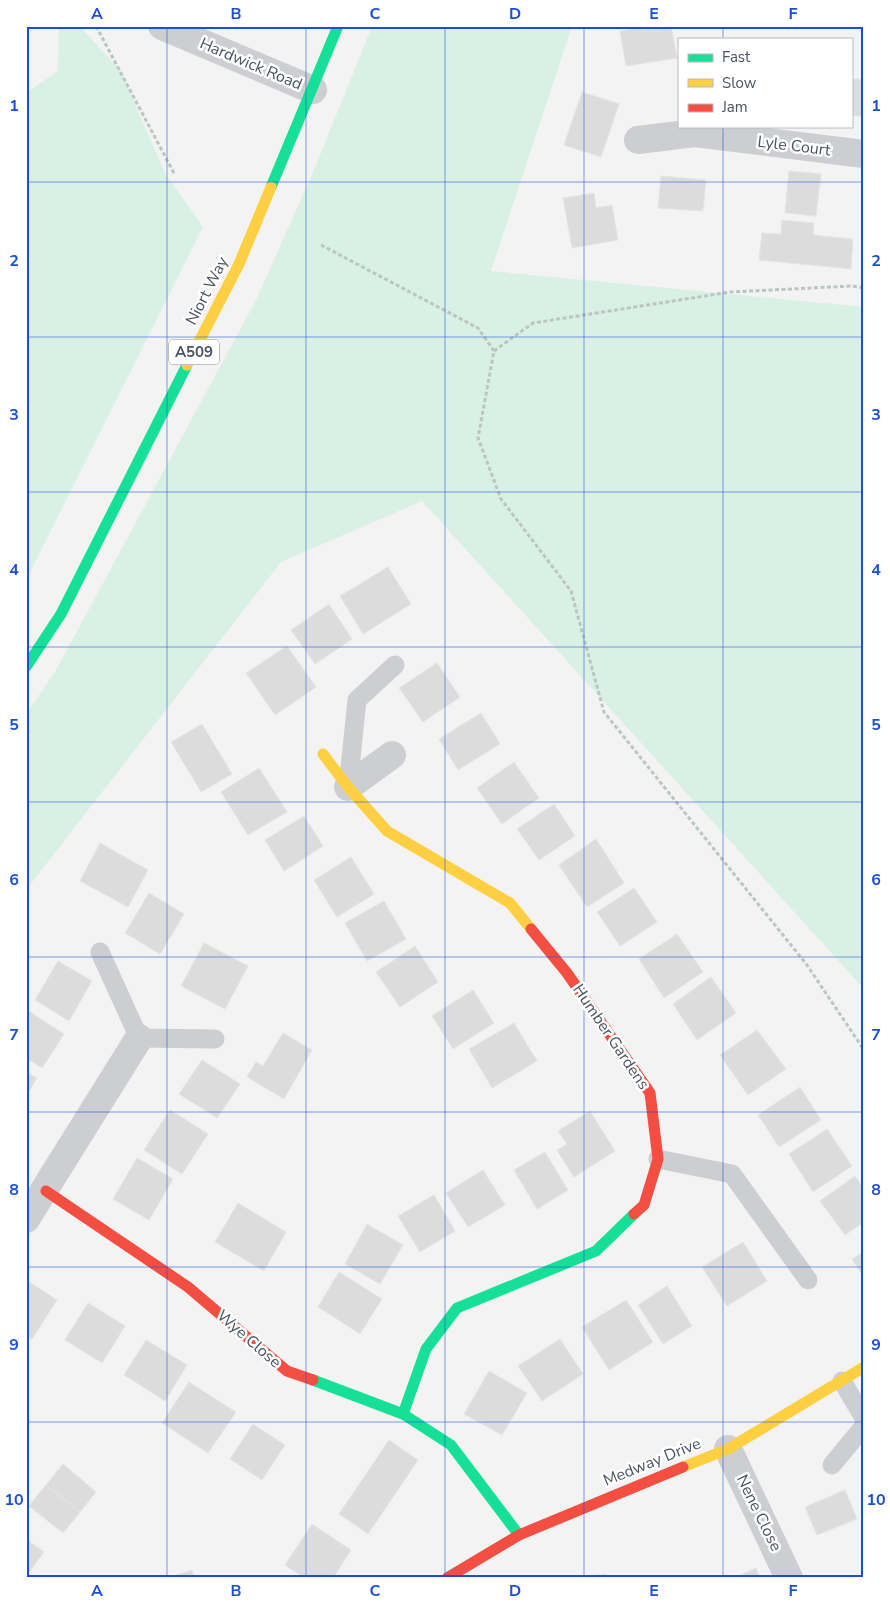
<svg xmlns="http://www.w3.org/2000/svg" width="890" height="1604" font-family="'Nunito Sans',sans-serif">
<rect width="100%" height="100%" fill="#f3f3f3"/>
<g fill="#d9f1e5">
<polygon points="59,26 79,26 120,70 165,173 203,227 26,580 26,93 58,71"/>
<polygon points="372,26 572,26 491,271 864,307 864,989 422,501 281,562 26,890 26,714 55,672 256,300 314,170"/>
</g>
<g fill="#dcdcdd" stroke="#e4e5e6">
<polygon points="649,26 671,26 677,58 626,66 620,31"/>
<rect x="851" y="79" width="13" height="37"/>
<polygon points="582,92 619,104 601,157 564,145"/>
<polygon points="789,171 821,174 816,216 785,213"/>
<polygon points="661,176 706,180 703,211 658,208"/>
<polygon points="594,193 596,208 612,205 618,240 572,248 563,198"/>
<polygon points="782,220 814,223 813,235 853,239 851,269 759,260 762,233 781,234"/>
<polygon points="388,567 411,604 363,634 340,596"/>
<polygon points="329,604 352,639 315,664 291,630"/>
<polygon points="287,646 316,687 275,715 246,673"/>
<polygon points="437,663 460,697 423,722 399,688"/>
<polygon points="481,713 500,744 458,770 439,739"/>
<polygon points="202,724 232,774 201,792 171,742"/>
<polygon points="514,762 539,798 502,824 477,788"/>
<polygon points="259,768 287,812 248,835 221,792"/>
<polygon points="554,804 575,836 539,860 517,829"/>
<polygon points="304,816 323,846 284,871 265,840"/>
<polygon points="596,839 624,883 587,907 559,865"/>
<polygon points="100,843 148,870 128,907 80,881"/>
<polygon points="351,857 374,894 337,917 314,880"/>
<polygon points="634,888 657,922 620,946 597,912"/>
<polygon points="149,893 184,914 160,954 125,933"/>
<polygon points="384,901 406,939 367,961 345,923"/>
<polygon points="677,934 703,972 664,998 639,959"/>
<polygon points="204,943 248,966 225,1009 181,986"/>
<polygon points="415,946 438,982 400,1007 376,972"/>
<polygon points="58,961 92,981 69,1021 35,1000"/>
<polygon points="711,977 736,1013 697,1040 673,1004"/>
<polygon points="473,990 494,1023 453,1049 432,1016"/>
<polygon points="27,1010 64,1034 42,1068 26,1058"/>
<polygon points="514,1023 537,1061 492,1088 469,1049"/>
<polygon points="757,1030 786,1069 748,1095 720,1055"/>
<polygon points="283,1033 312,1050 284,1099 247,1077 256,1062 263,1066"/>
<polygon points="202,1060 240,1084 217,1118 179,1094"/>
<polygon points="26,1072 37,1078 26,1096"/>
<polygon points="800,1087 821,1120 779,1147 758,1115"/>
<polygon points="170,1110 208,1134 182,1174 144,1150"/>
<polygon points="590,1111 615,1151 574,1177 557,1150 567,1144 558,1131"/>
<polygon points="827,1129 852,1166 813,1192 789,1154"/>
<polygon points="545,1152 568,1190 537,1209 514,1170"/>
<polygon points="137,1158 173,1179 149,1220 113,1199"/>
<polygon points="483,1170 505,1205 468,1227 446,1193"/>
<polygon points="855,1176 864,1189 864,1222 845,1235 820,1201"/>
<polygon points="434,1195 455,1231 420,1252 398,1216"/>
<polygon points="238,1203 286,1232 264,1271 215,1242"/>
<polygon points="367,1224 403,1245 380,1284 345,1264"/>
<polygon points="743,1242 767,1281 727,1306 702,1267"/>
<polygon points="864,1252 864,1278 852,1259"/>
<polygon points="339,1272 382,1299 360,1334 318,1307"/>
<polygon points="26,1280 57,1300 32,1339 26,1335"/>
<polygon points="667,1286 692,1326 663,1344 638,1305"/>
<polygon points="626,1300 653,1342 609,1370 582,1327"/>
<polygon points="88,1303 125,1326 102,1363 65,1340"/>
<polygon points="560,1339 583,1374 542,1401 518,1366"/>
<polygon points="146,1340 187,1365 165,1401 124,1375"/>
<polygon points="489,1371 527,1393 502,1435 464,1414"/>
<polygon points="189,1382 236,1412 208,1453 162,1423"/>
<polygon points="253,1424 285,1445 262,1480 230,1459"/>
<polygon points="389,1440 418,1460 368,1534 339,1514"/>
<polygon points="63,1464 96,1492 80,1512 46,1485"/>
<polygon points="46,1485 80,1512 63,1533 29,1506"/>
<polygon points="845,1490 857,1519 817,1535 805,1507"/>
<polygon points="312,1524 351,1550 333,1578 304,1578 285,1565"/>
<polygon points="26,1539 44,1552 27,1575 26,1574"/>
<polygon points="756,1568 760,1578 734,1578"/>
<polygon points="192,1570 194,1578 167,1578"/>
<polygon points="606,1574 606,1578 572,1578"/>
</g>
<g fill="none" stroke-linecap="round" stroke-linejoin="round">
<g stroke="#bbc6c3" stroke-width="3" stroke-dasharray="4 2.5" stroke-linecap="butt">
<polyline points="96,26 175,175"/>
<polyline points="321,245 478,328 494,351 478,438 501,499 571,591 604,712 807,965 864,1050"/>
<polyline points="494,351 533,323 730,292 852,286 864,288"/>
</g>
<g stroke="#cdced1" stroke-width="19">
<polyline points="348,787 357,700 395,665"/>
<polyline points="100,952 139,1038 215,1039"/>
<polyline points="658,1159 732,1174 808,1280"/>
<polyline points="842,1381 864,1418"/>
<polyline points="832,1465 864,1426"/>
</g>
<g stroke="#cdced1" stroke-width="28">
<polyline points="162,26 313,90"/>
<polyline points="638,140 695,133 864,154"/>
<polyline points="348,787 392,755"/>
<polyline points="26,1219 139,1038"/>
<polyline points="728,1449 789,1578"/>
</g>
<g stroke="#16e098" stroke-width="11">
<polyline points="271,187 338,26"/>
<polyline points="26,667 61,614 187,365"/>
<polyline points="313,1380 403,1414 451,1445 519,1535"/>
<polyline points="403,1414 426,1349 457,1308 596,1251 634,1214"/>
</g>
<g stroke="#ffcf43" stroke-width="11">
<polyline points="187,365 239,264 271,187"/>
<polyline points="323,754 348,787 387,831 510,903 531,929"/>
<polyline points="683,1467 728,1449 864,1367"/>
</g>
<g stroke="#f24e42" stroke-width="11">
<polyline points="531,929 567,973 650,1093 658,1159 644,1205 634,1214"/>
<polyline points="46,1191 188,1287 287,1371 313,1380"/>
<polyline points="447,1578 519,1535 683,1467"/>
</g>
</g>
<path fill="none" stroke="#1d4ed8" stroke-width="1" stroke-opacity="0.55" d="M167 26V1578M306 26V1578M445 26V1578M584 26V1578M723 26V39M723 126V1578M26 182H864M26 337H864M26 492H864M26 647H864M26 802H864M26 957H864M26 1112H864M26 1267H864M26 1422H864"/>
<g text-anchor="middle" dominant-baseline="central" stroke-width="5" stroke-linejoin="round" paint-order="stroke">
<rect fill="#fff" stroke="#80878f" stroke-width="1" x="169" y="339.5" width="50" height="25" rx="4"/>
<g font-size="15" font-weight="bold" fill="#4a535f">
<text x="194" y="352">A509</text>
</g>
<g font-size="16" fill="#4a535f" stroke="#fff">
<text transform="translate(251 64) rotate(23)">Hardwick Road</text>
<text transform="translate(794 146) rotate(7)">Lyle Court</text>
<text transform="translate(207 291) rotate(-63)">Niort Way</text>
<text transform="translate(611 1037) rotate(56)">Humber Gardens</text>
<text transform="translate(249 1339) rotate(41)">Wye Close</text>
<text transform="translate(652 1462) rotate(-22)">Medway Drive</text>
<text transform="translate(759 1513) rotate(64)">Nene Close</text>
</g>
</g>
<rect width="890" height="1604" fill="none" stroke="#ffffff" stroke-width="55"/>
<rect x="678" y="38" width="175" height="90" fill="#ffffff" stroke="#b7babf"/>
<rect x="688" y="54" width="25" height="8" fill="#16e098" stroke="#b7babf"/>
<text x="722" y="62" font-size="15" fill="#4a535f">Fast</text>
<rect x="688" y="79" width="25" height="8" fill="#ffcf43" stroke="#b7babf"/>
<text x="722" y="88" font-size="15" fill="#4a535f">Slow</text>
<rect x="688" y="104" width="25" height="8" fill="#f24e42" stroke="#b7babf"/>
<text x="722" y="112" font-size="15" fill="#4a535f">Jam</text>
<rect x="28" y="28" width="834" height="1548" fill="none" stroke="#1d4ed8" stroke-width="2"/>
<g font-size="16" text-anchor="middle" font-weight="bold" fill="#1d4ed8">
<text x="97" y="19">A</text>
<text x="236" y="19">B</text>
<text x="375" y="19">C</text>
<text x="515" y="19">D</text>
<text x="654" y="19">E</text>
<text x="793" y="19">F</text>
<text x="14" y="111">1</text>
<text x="876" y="111">1</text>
<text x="14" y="266">2</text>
<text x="876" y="266">2</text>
<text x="14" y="420">3</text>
<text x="876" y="420">3</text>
<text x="14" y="575">4</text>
<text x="876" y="575">4</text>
<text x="14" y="730">5</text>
<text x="876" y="730">5</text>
<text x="14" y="885">6</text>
<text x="876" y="885">6</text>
<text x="14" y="1040">7</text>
<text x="876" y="1040">7</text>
<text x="14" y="1195">8</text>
<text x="876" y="1195">8</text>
<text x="14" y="1350">9</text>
<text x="876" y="1350">9</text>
<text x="14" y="1505">10</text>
<text x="876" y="1505">10</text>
<text x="97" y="1596">A</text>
<text x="236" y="1596">B</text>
<text x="375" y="1596">C</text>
<text x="515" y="1596">D</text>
<text x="654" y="1596">E</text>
<text x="793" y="1596">F</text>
</g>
</svg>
